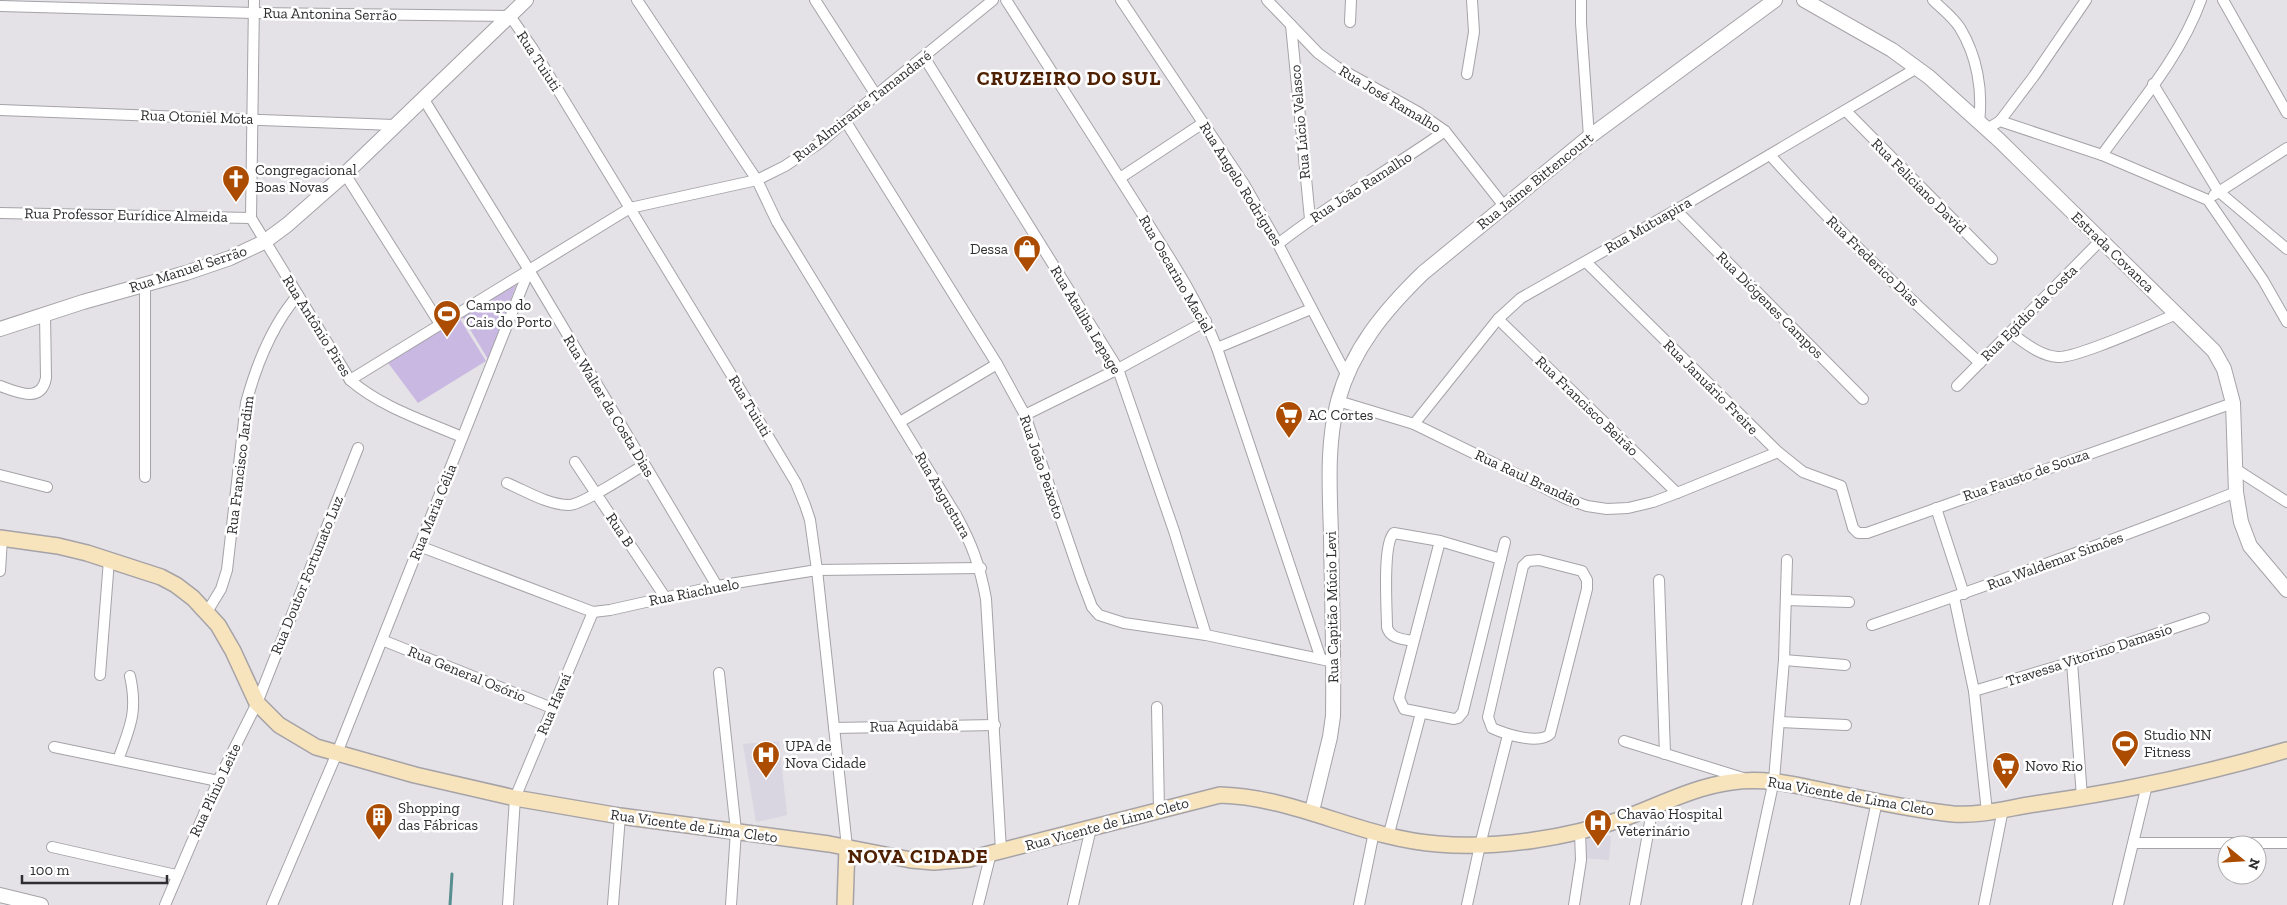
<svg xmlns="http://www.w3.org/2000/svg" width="2287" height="905" font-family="'Zilla Slab',serif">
<rect width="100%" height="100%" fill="#e4e1e7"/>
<g fill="#d9d5e1">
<polygon points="779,741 787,815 756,822 743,744"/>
<polygon points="1587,836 1611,836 1609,860 1584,858"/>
</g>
<g fill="#c9b8e2">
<polygon points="516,285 489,361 462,316"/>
<polygon points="458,316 486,361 418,403 386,360"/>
</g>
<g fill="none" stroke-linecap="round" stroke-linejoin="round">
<polyline stroke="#578e8f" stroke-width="3" points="450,905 452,874"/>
<defs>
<g id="minor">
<path d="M254 0 251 218 350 380C381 407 425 421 462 437"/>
<path d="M637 0 757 180 777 222 956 515C972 544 980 566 986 599L1001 850"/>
<polyline points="815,0 876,95"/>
<path d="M1006 0C1050 69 1095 139 1139 209 1167 254 1197 298 1217 348L1321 659"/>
<polyline points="1121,0 1244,184 1278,244 1347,376"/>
<polyline points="1267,0 1318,53 1337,67 1418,112 1445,131 1504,206"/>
<polyline points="1581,0 1581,23 1589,137"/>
<path d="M1933 0C1942 9 1953 17 1960 28 1977 56 1983 90 1979 122"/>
<polyline points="2223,0 2287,113"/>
<polyline points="0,6 254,13 510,16 533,49 740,389 796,483 805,505 810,520 817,570 847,847"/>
<polyline points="1350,22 1351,0"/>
<polyline points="1291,25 1310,219"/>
<polyline points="924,57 1118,369 1174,531 1206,635"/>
<polyline points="1467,74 1474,32 1472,0"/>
<polyline points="2153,84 2218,191 2287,249"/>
<polyline points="423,98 529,270 717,586"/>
<polyline points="0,110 394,125"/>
<polyline points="1846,111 1992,259"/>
<polyline points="2000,121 2034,76 2086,0"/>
<polyline points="846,122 997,364 1025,415 1081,578 1092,607 1099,615 1124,623 1206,635 1334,662"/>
<polyline points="1987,129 2000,121 2102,155 2208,200 2263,280 2287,322"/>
<path d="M1770 155C1836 229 1907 297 1980 363"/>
<path d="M2102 155C2137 106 2180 58 2201 0"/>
<polyline points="345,174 440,324"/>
<polyline points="1120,178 1203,123"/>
<polyline points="2214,195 2287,148"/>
<polyline points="1676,210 1863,399"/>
<polyline points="0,213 251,218"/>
<path d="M1278 244C1331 202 1390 170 1445 131"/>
<polyline points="1586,262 1778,452 1803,472 1841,486 1853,528 1858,533 1867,533 2233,403"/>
<polyline points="1498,319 1677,493"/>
<path d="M2011 333C2025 343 2040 356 2058 357 2078 358 2154 323 2177 314"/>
<polyline points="1217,348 1311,309"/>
<polyline points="350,380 630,208 757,180 785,166 821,142 859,109 993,0"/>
<path d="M0 386C17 392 41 404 46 378L45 314"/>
<polyline points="1957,386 2101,240"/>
<polyline points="1338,401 1414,424 1567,499 1587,506 1607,509 1628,508 1653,502 1677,493 1778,452"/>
<polyline points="1025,415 1118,369 1206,321"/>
<polyline points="900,422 997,364"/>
<polyline points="1414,424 1498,319 1521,298 1676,210 1917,68"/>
<polyline points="575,462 665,597"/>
<polyline points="2234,468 2287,502"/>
<polyline points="0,475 47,487"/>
<polyline points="145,477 145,283"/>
<path d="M507 483C526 491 548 505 569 505 582 505 630 473 644 465"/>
<polyline points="1936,508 1964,594"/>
<polyline points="1440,541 1399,698 1404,709 1454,719 1458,718 1463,712 1505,542"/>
<polyline points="419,546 593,612 610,610 717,586 817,570 981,568"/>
<path d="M1539 560 1582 571 1587 580V589L1550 734C1539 745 1505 734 1492 728L1488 717 1523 566 1528 561Z"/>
<polyline points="0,571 2,538"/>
<polyline points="1659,580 1665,754"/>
<polyline points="1954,597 1974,691 1987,812"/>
<polyline points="1786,600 1849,602"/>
<path d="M207 612 221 589 227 570 246 403C256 366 273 324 298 295"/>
<path d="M1872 625C1994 583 2116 540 2236 492"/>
<polyline points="382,640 552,708"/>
<path d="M1413 641C1403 639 1390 639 1387 627 1387 608 1382 544 1394 533L1440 541 1501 559"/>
<polyline points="1784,660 1845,665"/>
<polyline points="2072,662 2082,797"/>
<polyline points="719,673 736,831 731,905"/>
<polyline points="100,675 109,560"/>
<polyline points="1974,691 2072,662 2204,618"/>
<polyline points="1157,707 1159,810"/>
<polyline points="1780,722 1846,725"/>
<polyline points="834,728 995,725"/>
<polyline points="1624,741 1743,778"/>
<polyline points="54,747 218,781"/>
<path d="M118 760C130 727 138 712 130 676"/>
<polyline points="1388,837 1421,713"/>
<polyline points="2135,843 2287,843"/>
<polyline points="52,847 176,875"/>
<polyline points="165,905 218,781 257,703 358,448"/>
<polyline points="272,905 337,753 529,270"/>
<polyline points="508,905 515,798 593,612"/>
<polyline points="613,905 620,816"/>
<polyline points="978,905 991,853"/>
<polyline points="1073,905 1091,828"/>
<polyline points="1359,905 1374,832"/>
<polyline points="1467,905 1480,845 1508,735"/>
<polyline points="1574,905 1581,860 1580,832"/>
<polyline points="1635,905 1653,806"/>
<polyline points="1747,905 1774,780 1784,660 1787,560"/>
<polyline points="1855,905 1877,801"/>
<polyline points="1984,905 2003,809"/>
<polyline points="2118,905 2147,785"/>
</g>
<g id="tertiary">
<polyline points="1804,0 1892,50 1929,77 1999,140 2214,351 2224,369 2233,403 2236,492 2241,522 2250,546 2287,590"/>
<polyline points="0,329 83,302 186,273 230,258 264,242 287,225 345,174 526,0"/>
<path d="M1312 811 1330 737 1333 716C1334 656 1332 597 1331 537 1330 492 1326 445 1338 401 1352 349 1385 310 1423 273L1589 137 1775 0"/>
<polyline points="0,895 41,905"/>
</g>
<g id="secondary">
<path d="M0 538 58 546 87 553 161 577 176 585 193 598 218 625 233 651 257 703 279 725 316 747 415 775 515 798 620 816 829 844 911 860 934 862 969 859 1220 795C1296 797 1363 839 1438 844 1497 849 1568 838 1622 819 1658 806 1693 787 1731 782 1766 777 1795 785 1829 792 1870 800 1912 810 1953 814 1981 816 2008 808 2035 804 2120 792 2204 774 2287 750"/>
<polyline points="845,905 847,847"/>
</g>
</defs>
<use href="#minor" stroke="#a5a3a8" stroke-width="12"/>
<use href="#tertiary" stroke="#a5a3a8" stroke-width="16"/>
<use href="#secondary" stroke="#a5a3a8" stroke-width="18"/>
<use href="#minor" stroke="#fff" stroke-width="10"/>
<use href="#tertiary" stroke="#fff" stroke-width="14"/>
<use href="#secondary" stroke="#f8e4bc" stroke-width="15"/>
</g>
<defs>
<symbol id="church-pin" viewBox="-11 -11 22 30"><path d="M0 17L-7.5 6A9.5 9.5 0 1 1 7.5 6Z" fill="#ac4c00" stroke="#fff"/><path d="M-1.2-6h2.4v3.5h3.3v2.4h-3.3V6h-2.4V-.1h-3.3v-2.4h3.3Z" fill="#fff"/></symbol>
<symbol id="shop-pin" viewBox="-11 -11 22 30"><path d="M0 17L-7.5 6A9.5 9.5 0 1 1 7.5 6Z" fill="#ac4c00" stroke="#fff"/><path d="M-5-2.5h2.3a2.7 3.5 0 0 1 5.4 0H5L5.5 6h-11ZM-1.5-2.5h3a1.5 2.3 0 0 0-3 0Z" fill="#fff"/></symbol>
<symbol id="stadium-pin" viewBox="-11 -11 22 30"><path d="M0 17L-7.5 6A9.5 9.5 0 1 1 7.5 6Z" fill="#ac4c00" stroke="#fff"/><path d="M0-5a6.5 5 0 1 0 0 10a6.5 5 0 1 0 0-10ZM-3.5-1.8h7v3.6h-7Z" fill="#fff"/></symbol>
<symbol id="supermarket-pin" viewBox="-11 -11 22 30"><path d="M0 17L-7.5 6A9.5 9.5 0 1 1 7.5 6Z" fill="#ac4c00" stroke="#fff"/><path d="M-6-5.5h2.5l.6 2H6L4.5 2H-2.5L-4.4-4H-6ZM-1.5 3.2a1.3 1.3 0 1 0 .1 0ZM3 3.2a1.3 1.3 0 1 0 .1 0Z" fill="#fff"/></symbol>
<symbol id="hospital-pin" viewBox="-11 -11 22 30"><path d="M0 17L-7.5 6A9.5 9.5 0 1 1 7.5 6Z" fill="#ac4c00" stroke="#fff"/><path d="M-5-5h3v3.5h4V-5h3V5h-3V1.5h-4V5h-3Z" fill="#fff"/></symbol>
<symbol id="building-pin" viewBox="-11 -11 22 30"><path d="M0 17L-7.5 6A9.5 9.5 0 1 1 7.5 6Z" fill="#ac4c00" stroke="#fff"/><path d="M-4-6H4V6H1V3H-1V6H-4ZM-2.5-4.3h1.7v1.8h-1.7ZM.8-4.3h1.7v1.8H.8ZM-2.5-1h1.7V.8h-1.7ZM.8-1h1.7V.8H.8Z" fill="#fff"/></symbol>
</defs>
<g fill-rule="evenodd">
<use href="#church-pin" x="220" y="163" width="32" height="43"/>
<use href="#shop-pin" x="1011" y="233" width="32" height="43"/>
<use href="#stadium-pin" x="431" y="298" width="32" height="43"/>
<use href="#supermarket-pin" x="1273" y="399" width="32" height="43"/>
<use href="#stadium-pin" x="2109" y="728" width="32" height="43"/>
<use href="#hospital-pin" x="750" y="739" width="32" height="43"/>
<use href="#supermarket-pin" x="1990" y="750" width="32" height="43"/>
<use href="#building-pin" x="363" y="801" width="32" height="43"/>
<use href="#hospital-pin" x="1582" y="807" width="32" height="43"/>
</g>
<g text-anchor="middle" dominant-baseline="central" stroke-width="5" stroke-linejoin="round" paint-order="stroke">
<g font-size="15" fill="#2e2d30" stroke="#fff">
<text transform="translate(330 14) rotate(1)">Rua Antonina Serrão</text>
<text transform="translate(539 61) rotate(57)">Rua Tuiuti</text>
<text transform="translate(1390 99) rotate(31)">Rua José Ramalho</text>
<text transform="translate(862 106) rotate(-38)">Rua Almirante Tamandaré</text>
<text transform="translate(197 117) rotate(2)">Rua Otoniel Mota</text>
<text transform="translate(1300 122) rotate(-95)">Rua Lúcio Velasco</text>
<text transform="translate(1535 181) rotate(-39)">Rua Jaime Bittencourt</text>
<text transform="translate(1241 184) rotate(58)">Rua Angelo Rodrigues</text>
<text transform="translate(1919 186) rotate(45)">Rua Feliciano David</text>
<text transform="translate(1361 187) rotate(-33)">Rua João Ramalho</text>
<text transform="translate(126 215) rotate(1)">Rua Professor Eurídice Almeida</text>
<text transform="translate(1648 225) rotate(-30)">Rua Mutuapira</text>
<text transform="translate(2113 252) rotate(44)">Estrada Covanca</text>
<text transform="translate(1873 261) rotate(44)">Rua Frederico Dias</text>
<text transform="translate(188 269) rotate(-18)">Rua Manuel Serrão</text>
<text transform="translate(1176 274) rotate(60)">Rua Oscarino Maciel</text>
<text transform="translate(1770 305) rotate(45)">Rua Diógenes Campos</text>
<text transform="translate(2029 313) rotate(-45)">Rua Egídio da Costa</text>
<text transform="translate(1086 320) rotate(59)">Rua Ataliba Lepage</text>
<text transform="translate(317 326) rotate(58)">Rua Antônio Pires</text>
<text transform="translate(1711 387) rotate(45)">Rua Januário Freire</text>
<text transform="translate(609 406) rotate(59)">Rua Walter da Costa Dias</text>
<text transform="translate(750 406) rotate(59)">Rua Tuiuti</text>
<text transform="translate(1587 406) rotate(44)">Rua Francisco Beirão</text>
<text transform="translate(240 465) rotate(-83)">Rua Francisco Jardim</text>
<text transform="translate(1042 467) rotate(71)">Rua João Peixoto</text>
<text transform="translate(2026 475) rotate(-19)">Rua Fausto de Souza</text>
<text transform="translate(1528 478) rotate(25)">Rua Raul Brandão</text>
<text transform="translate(943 495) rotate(60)">Rua Angustura</text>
<text transform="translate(433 512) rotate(-68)">Rua Maria Célia</text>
<text transform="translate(620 530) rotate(56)">Rua B</text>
<text transform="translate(2055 561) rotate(-20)">Rua Waldemar Simões</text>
<text transform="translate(307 575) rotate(-68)">Rua Doutor Fortunato Luz</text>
<text transform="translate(694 592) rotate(-11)">Rua Riachuelo</text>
<text transform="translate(1332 607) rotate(-91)">Rua Capitão Múcio Levi</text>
<text transform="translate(2089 655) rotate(-18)">Travessa Vitorino Damasio</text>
<text transform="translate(467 674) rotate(22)">Rua General Osório</text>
<text transform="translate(554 704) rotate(-67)">Rua Havaí</text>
<text transform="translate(914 726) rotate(-1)">Rua Aquidabã</text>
<text transform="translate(215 790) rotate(-65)">Rua Plínio Leite</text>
<text transform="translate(1851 796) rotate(10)">Rua Vicente de Lima Cleto</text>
<text transform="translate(1107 824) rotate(-15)">Rua Vicente de Lima Cleto</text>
<text transform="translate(694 826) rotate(8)">Rua Vicente de Lima Cleto</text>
</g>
<g font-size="15" fill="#2e2d30" stroke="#fff" text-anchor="start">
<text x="255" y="170">Congregacional<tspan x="255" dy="17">Boas Novas</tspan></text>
<text x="1008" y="249" text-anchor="end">Dessa</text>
<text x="466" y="305">Campo do<tspan x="466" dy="17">Cais do Porto</tspan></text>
<text x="1308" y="415">AC Cortes</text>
<text x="2144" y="735">Studio NN<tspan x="2144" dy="17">Fitness</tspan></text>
<text x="785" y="746">UPA de<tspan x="785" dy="17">Nova Cidade</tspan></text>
<text x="2025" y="766">Novo Rio</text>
<text x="398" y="808">Shopping<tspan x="398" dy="17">das Fábricas</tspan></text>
<text x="1617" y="814">Chavão Hospital<tspan x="1617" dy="17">Veterinário</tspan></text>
</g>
<g font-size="20" font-weight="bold" letter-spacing="1" fill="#4f2102" stroke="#fff">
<text x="1069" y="78">CRUZEIRO DO SUL</text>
<text x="918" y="856">NOVA CIDADE</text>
</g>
</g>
<g transform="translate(2242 860) rotate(108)"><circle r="24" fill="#ffffff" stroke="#ababac"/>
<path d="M0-4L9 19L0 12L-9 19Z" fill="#ac4c00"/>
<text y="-8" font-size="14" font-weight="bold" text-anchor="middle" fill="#2e2d30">N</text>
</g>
<path d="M22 875v8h145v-8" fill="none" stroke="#2e2d30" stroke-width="2.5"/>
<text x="30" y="875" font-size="15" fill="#2e2d30" stroke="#ffffff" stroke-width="4" paint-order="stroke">100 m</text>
</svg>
